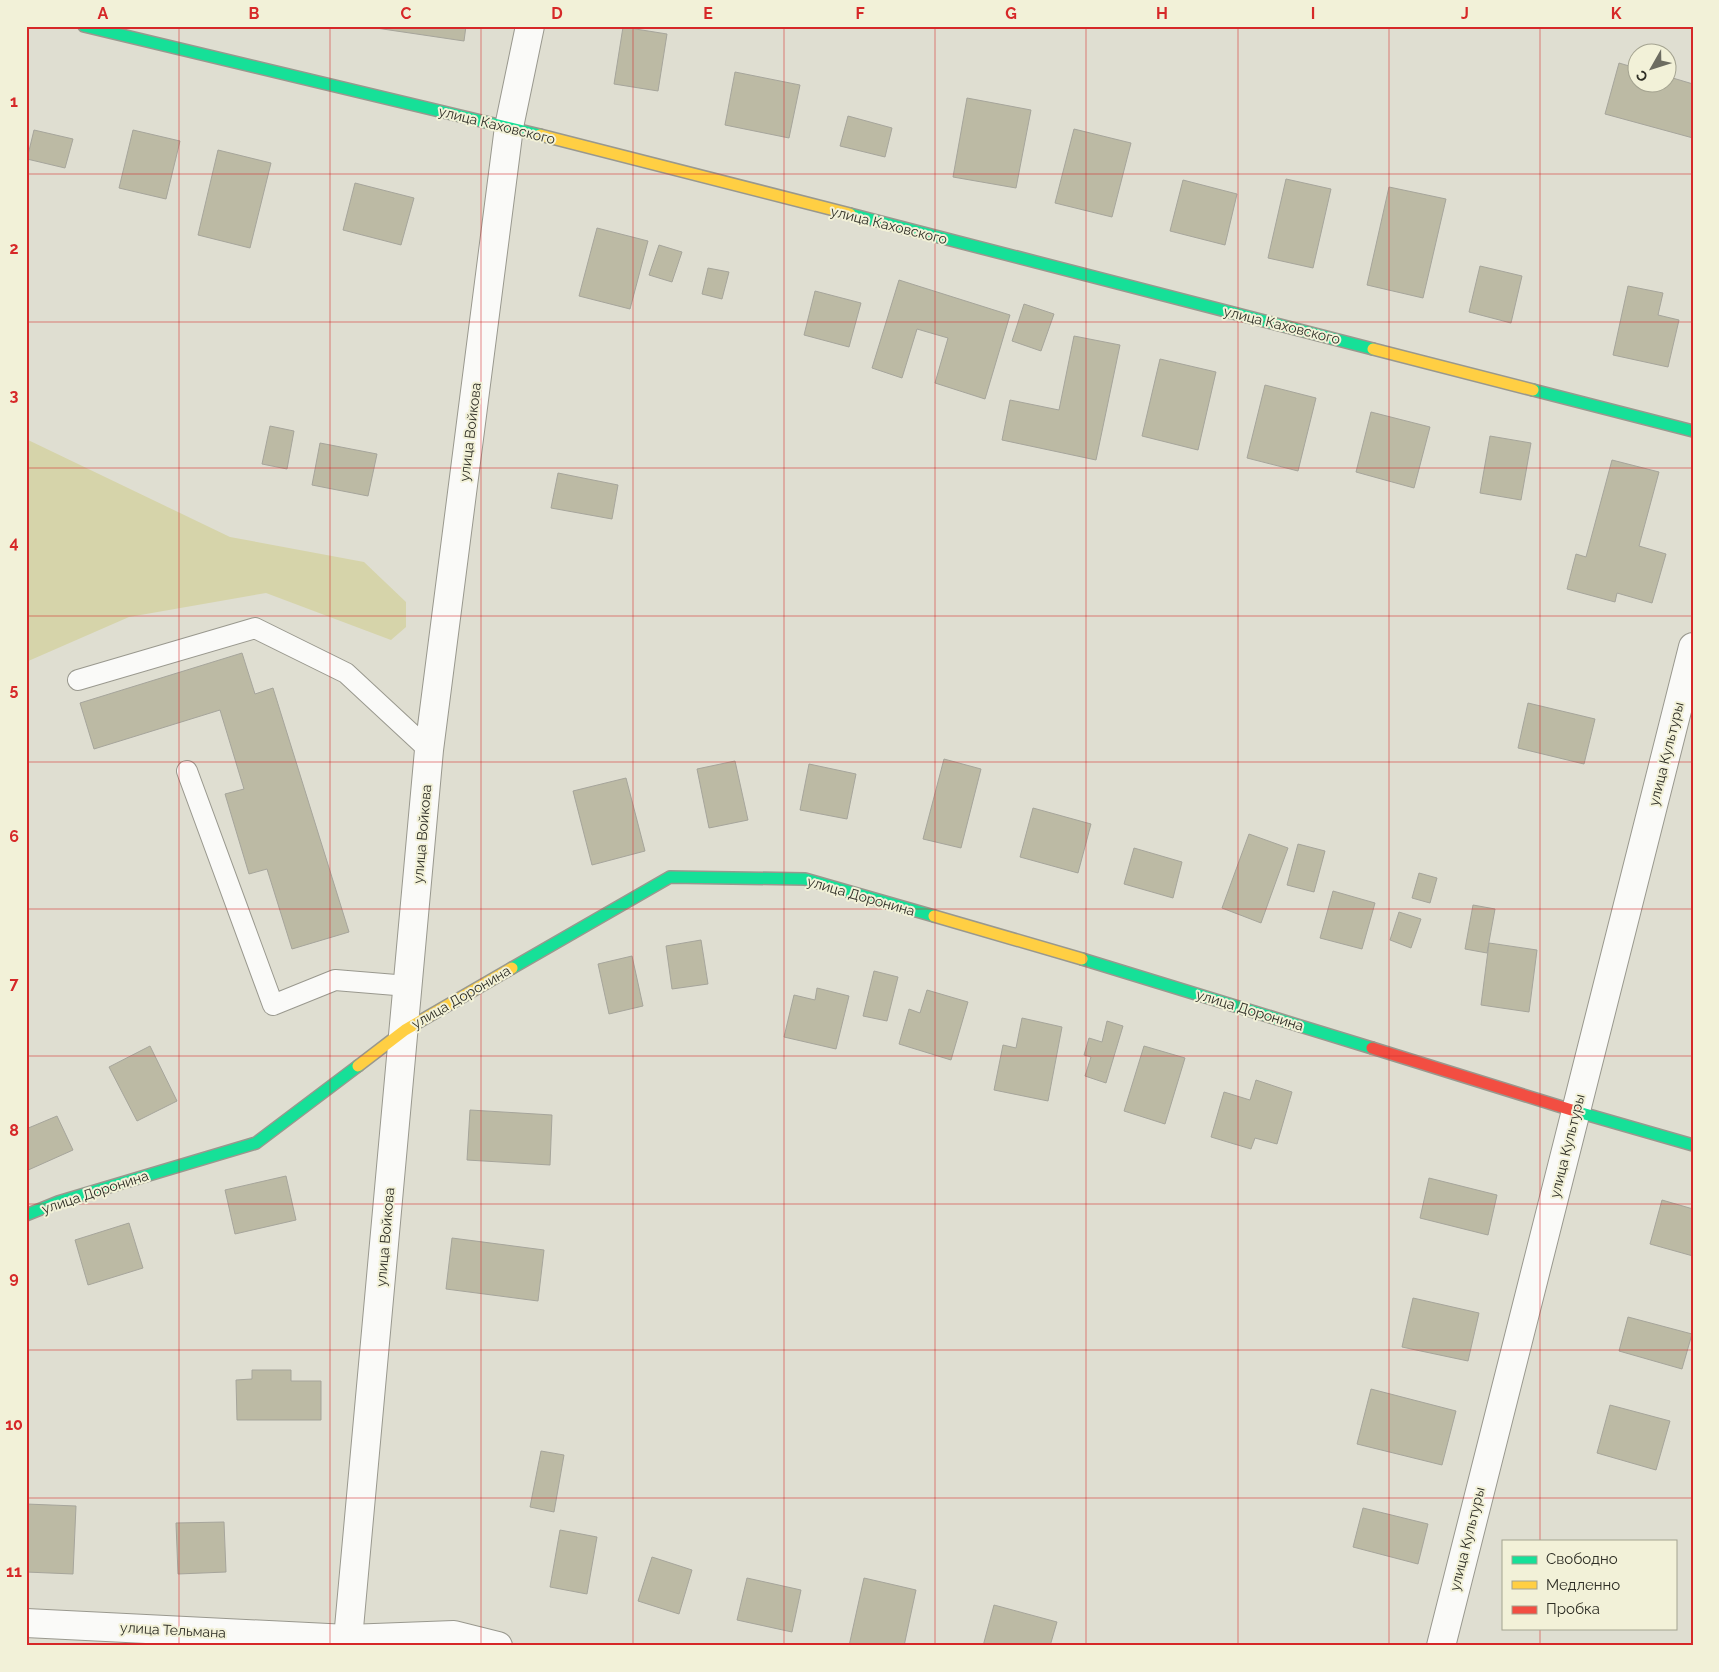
<svg xmlns="http://www.w3.org/2000/svg" width="1719" height="1672" font-family="Raleway,sans-serif">
<rect width="100%" height="100%" fill="#dfded1"/>
<polygon fill="#d6d4aa" points="26,439 230,537 364,562 406,602 406,627 391,640 266,593 129,617 26,662"/>
<g fill="#bcbaa4" stroke="#a6a59b">
<polygon points="376,26 466,26 464,41 376,28"/>
<polygon points="623,27 667,34 658,91 614,84"/>
<polygon points="1619,63 1636,68 1636,82 1666,82 1666,76 1693,84 1693,138 1605,114"/>
<polygon points="735,72 800,85 789,138 725,125"/>
<polygon points="967,98 1031,110 1016,188 953,177"/>
<polygon points="848,116 892,128 885,157 840,146"/>
<polygon points="1074,129 1131,143 1112,217 1055,203"/>
<polygon points="34,130 73,139 65,168 27,159"/>
<polygon points="133,130 180,141 166,199 119,188"/>
<polygon points="218,150 271,163 250,248 198,235"/>
<polygon points="1286,179 1331,189 1313,268 1268,258"/>
<polygon points="1183,180 1237,194 1225,245 1170,231"/>
<polygon points="355,183 414,198 401,245 343,230"/>
<polygon points="1389,187 1446,199 1423,298 1367,285"/>
<polygon points="597,228 648,241 630,309 579,296"/>
<polygon points="659,245 682,252 672,282 649,275"/>
<polygon points="1480,266 1522,276 1511,323 1469,312"/>
<polygon points="708,268 729,272 722,299 702,294"/>
<polygon points="899,280 1010,315 985,399 935,383 948,338 917,329 902,378 872,368"/>
<polygon points="1628,286 1663,293 1658,315 1679,320 1668,367 1613,355"/>
<polygon points="815,291 861,303 849,347 804,335"/>
<polygon points="1024,304 1054,314 1041,351 1012,341"/>
<polygon points="1074,336 1120,345 1096,460 1002,440 1010,400 1059,410"/>
<polygon points="1160,359 1216,372 1198,450 1142,436"/>
<polygon points="1265,385 1316,398 1298,471 1247,458"/>
<polygon points="1371,412 1430,427 1414,488 1356,472"/>
<polygon points="270,426 294,431 287,469 262,464"/>
<polygon points="1490,436 1531,443 1521,500 1480,493"/>
<polygon points="320,443 377,454 368,496 312,485"/>
<polygon points="1612,460 1659,472 1639,546 1666,554 1652,603 1617,593 1615,602 1567,589 1576,554 1586,557"/>
<polygon points="558,473 618,485 612,519 551,508"/>
<polygon points="242,653 255,694 273,688 349,932 292,949 267,869 249,874 225,794 244,789 220,710 94,749 80,703"/>
<polygon points="1528,703 1595,719 1584,764 1518,748"/>
<polygon points="944,759 981,769 961,848 923,839"/>
<polygon points="735,761 748,820 709,828 697,769"/>
<polygon points="809,764 856,774 847,819 800,810"/>
<polygon points="626,778 645,851 592,865 573,791"/>
<polygon points="1033,808 1091,824 1078,873 1020,857"/>
<polygon points="1249,834 1288,848 1261,923 1222,908"/>
<polygon points="1298,844 1325,851 1314,892 1287,885"/>
<polygon points="1134,848 1182,862 1173,898 1124,884"/>
<polygon points="1419,873 1437,878 1430,903 1412,898"/>
<polygon points="1333,891 1375,903 1362,949 1320,938"/>
<polygon points="1473,905 1495,909 1487,953 1465,949"/>
<polygon points="1399,912 1421,919 1411,948 1390,940"/>
<polygon points="701,940 708,984 672,989 666,946"/>
<polygon points="1489,943 1537,950 1529,1012 1481,1005"/>
<polygon points="632,956 643,1006 609,1014 598,964"/>
<polygon points="874,971 898,977 887,1021 863,1016"/>
<polygon points="817,988 849,996 836,1049 784,1037 794,995 815,1000"/>
<polygon points="927,990 968,1002 951,1060 899,1044 909,1009 920,1013"/>
<polygon points="1022,1018 1062,1027 1048,1101 994,1090 1003,1045 1016,1048"/>
<polygon points="1107,1021 1123,1026 1106,1083 1085,1076 1091,1057 1084,1055 1089,1038 1102,1042"/>
<polygon points="150,1046 177,1101 137,1121 109,1067"/>
<polygon points="1144,1046 1185,1058 1165,1124 1124,1111"/>
<polygon points="1256,1080 1292,1092 1277,1144 1255,1138 1251,1149 1211,1137 1224,1092 1250,1100"/>
<polygon points="470,1110 552,1115 550,1165 467,1160"/>
<polygon points="57,1116 73,1150 26,1171 26,1129"/>
<polygon points="286,1176 296,1220 235,1234 225,1190"/>
<polygon points="1429,1178 1497,1195 1488,1235 1420,1218"/>
<polygon points="1662,1200 1693,1209 1693,1256 1650,1244"/>
<polygon points="129,1223 143,1268 88,1285 75,1240"/>
<polygon points="452,1238 544,1250 538,1301 446,1289"/>
<polygon points="1413,1298 1479,1313 1468,1361 1402,1347"/>
<polygon points="1628,1317 1692,1334 1682,1369 1619,1351"/>
<polygon points="252,1370 291,1370 291,1381 321,1381 321,1420 237,1420 236,1380 252,1379"/>
<polygon points="1371,1389 1456,1411 1442,1465 1357,1444"/>
<polygon points="1610,1405 1670,1421 1656,1470 1597,1453"/>
<polygon points="541,1451 564,1455 554,1512 530,1507"/>
<polygon points="26,1504 76,1506 73,1574 26,1572"/>
<polygon points="1363,1508 1428,1524 1418,1564 1353,1547"/>
<polygon points="224,1522 226,1572 178,1574 176,1523"/>
<polygon points="560,1530 597,1537 587,1594 550,1587"/>
<polygon points="652,1557 692,1570 679,1614 638,1601"/>
<polygon points="747,1578 801,1590 792,1632 737,1620"/>
<polygon points="864,1578 916,1590 904,1646 849,1646"/>
<polygon points="994,1605 1057,1622 1050,1646 983,1646"/>
</g>
<g fill="none" stroke-linecap="round" stroke-linejoin="round">
<defs>
<g id="lane">
<polyline points="78,680 255,628 346,673 429,750"/>
<polyline points="187,771 273,1005 335,980 408,986"/>
</g>
<g id="street">
<polyline points="26,1623 348,1639 454,1635 498,1646"/>
<polyline points="348,1646 348,1639 429,750 509,127 530,26"/>
<polyline points="1441,1646 1693,647"/>
</g>
<g id="fast">
<polyline points="84,26 540,135"/>
<polyline points="850,214 1373,349"/>
<polyline points="1533,390 1693,431"/>
<polyline points="1082,959 1372,1048"/>
<polyline points="512,968 670,877 805,879 934,916"/>
<polyline points="1578,1112 1693,1145"/>
<polyline points="26,1215 58,1202 256,1143 358,1066"/>
</g>
<g id="slow">
<polyline points="540,135 850,214"/>
<polyline points="1373,349 1533,390"/>
<polyline points="934,916 1082,959"/>
<polyline points="358,1066 405,1030 512,968"/>
</g>
<polyline id="jam" points="1372,1048 1578,1112"/>
</defs>
<use href="#lane" stroke="#99988e" stroke-width="22"/>
<use href="#street" stroke="#99988e" stroke-width="30"/>
<use href="#fast" stroke="#99988e" stroke-width="14"/>
<use href="#slow" stroke="#99988e" stroke-width="14"/>
<use href="#jam" stroke="#99988e" stroke-width="14"/>
<use href="#lane" stroke="#fafaf8" stroke-width="20"/>
<use href="#street" stroke="#fafaf8" stroke-width="28"/>
<use href="#fast" stroke="#16e098" stroke-width="11"/>
<use href="#slow" stroke="#ffcf43" stroke-width="11"/>
<use href="#jam" stroke="#f24e42" stroke-width="11"/>
</g>
<path fill="none" stroke="#d62828" stroke-width="1" stroke-opacity="0.55" d="M179 26V1646M330 26V1646M481 26V1646M633 26V1646M784 26V1646M935 26V1646M1086 26V1646M1238 26V1646M1389 26V1646M1540 26V1541M26 174H1693M26 322H1693M26 468H1693M26 616H1693M26 762H1693M26 909H1693M26 1056H1693M26 1204H1693M26 1350H1693M26 1498H1693M1540 1628V1646"/>
<g text-anchor="middle" dominant-baseline="central" stroke-width="4" stroke-linejoin="round" paint-order="stroke">
<g font-size="14" fill="#2e2e25" stroke="#f2f1d8">
<text transform="translate(497 125) rotate(14)">улица Каховского</text>
<text transform="translate(889 225) rotate(14)">улица Каховского</text>
<text transform="translate(1282 325) rotate(14)">улица Каховского</text>
<text transform="translate(470 432) rotate(-83)">улица Войкова</text>
<text transform="translate(1666 754) rotate(-76)">улица Культуры</text>
<text transform="translate(422 834) rotate(-85)">улица Войкова</text>
<text transform="translate(861 896) rotate(16)">улица Доронина</text>
<text transform="translate(461 997) rotate(-30)">улица Доронина</text>
<text transform="translate(1250 1010) rotate(17)">улица Доронина</text>
<text transform="translate(1567 1146) rotate(-76)">улица Культуры</text>
<text transform="translate(95 1192) rotate(-18)">улица Доронина</text>
<text transform="translate(385 1237) rotate(-85)">улица Войкова</text>
<text transform="translate(1467 1539) rotate(-76)">улица Культуры</text>
<text transform="translate(173 1630) rotate(3)">улица Тельмана</text>
</g>
</g>
<rect width="1719" height="1672" fill="none" stroke="#f2f1d8" stroke-width="55"/>
<rect x="1502" y="1540" width="175" height="90" fill="#f2f1d8" stroke="#a4a390"/>
<rect x="1512" y="1556" width="25" height="8" fill="#16e098" stroke="#a4a390"/>
<text x="1546" y="1564" font-size="15" fill="#2e2e25">Свободно</text>
<rect x="1512" y="1581" width="25" height="8" fill="#ffcf43" stroke="#a4a390"/>
<text x="1546" y="1590" font-size="15" fill="#2e2e25">Медленно</text>
<rect x="1512" y="1606" width="25" height="8" fill="#f24e42" stroke="#a4a390"/>
<text x="1546" y="1614" font-size="15" fill="#2e2e25">Пробка</text>
<g transform="translate(1652 68) rotate(231)"><circle r="24" fill="#f2f1d8" stroke="#a4a390"/>
<path d="M0-4L9 19L0 12L-9 19Z" fill="#6c6c61"/>
<text y="-8" font-size="14" font-weight="bold" text-anchor="middle" fill="#2e2e25">С</text>
</g>
<rect x="28" y="28" width="1664" height="1616" fill="none" stroke="#d62828" stroke-width="2"/>
<g font-size="16" text-anchor="middle" font-weight="bold" fill="#d62828">
<text x="103" y="19">A</text>
<text x="254" y="19">B</text>
<text x="406" y="19">C</text>
<text x="557" y="19">D</text>
<text x="708" y="19">E</text>
<text x="860" y="19">F</text>
<text x="1011" y="19">G</text>
<text x="1162" y="19">H</text>
<text x="1313" y="19">I</text>
<text x="1465" y="19">J</text>
<text x="1616" y="19">K</text>
<text x="14" y="107">1</text>
<text x="14" y="254">2</text>
<text x="14" y="401">3</text>
<text x="14" y="548">4</text>
<text x="14" y="695">5</text>
<text x="14" y="842">6</text>
<text x="14" y="989">7</text>
<text x="14" y="1136">8</text>
<text x="14" y="1283">9</text>
<text x="14" y="1430">10</text>
<text x="14" y="1577">11</text>
</g>
</svg>
